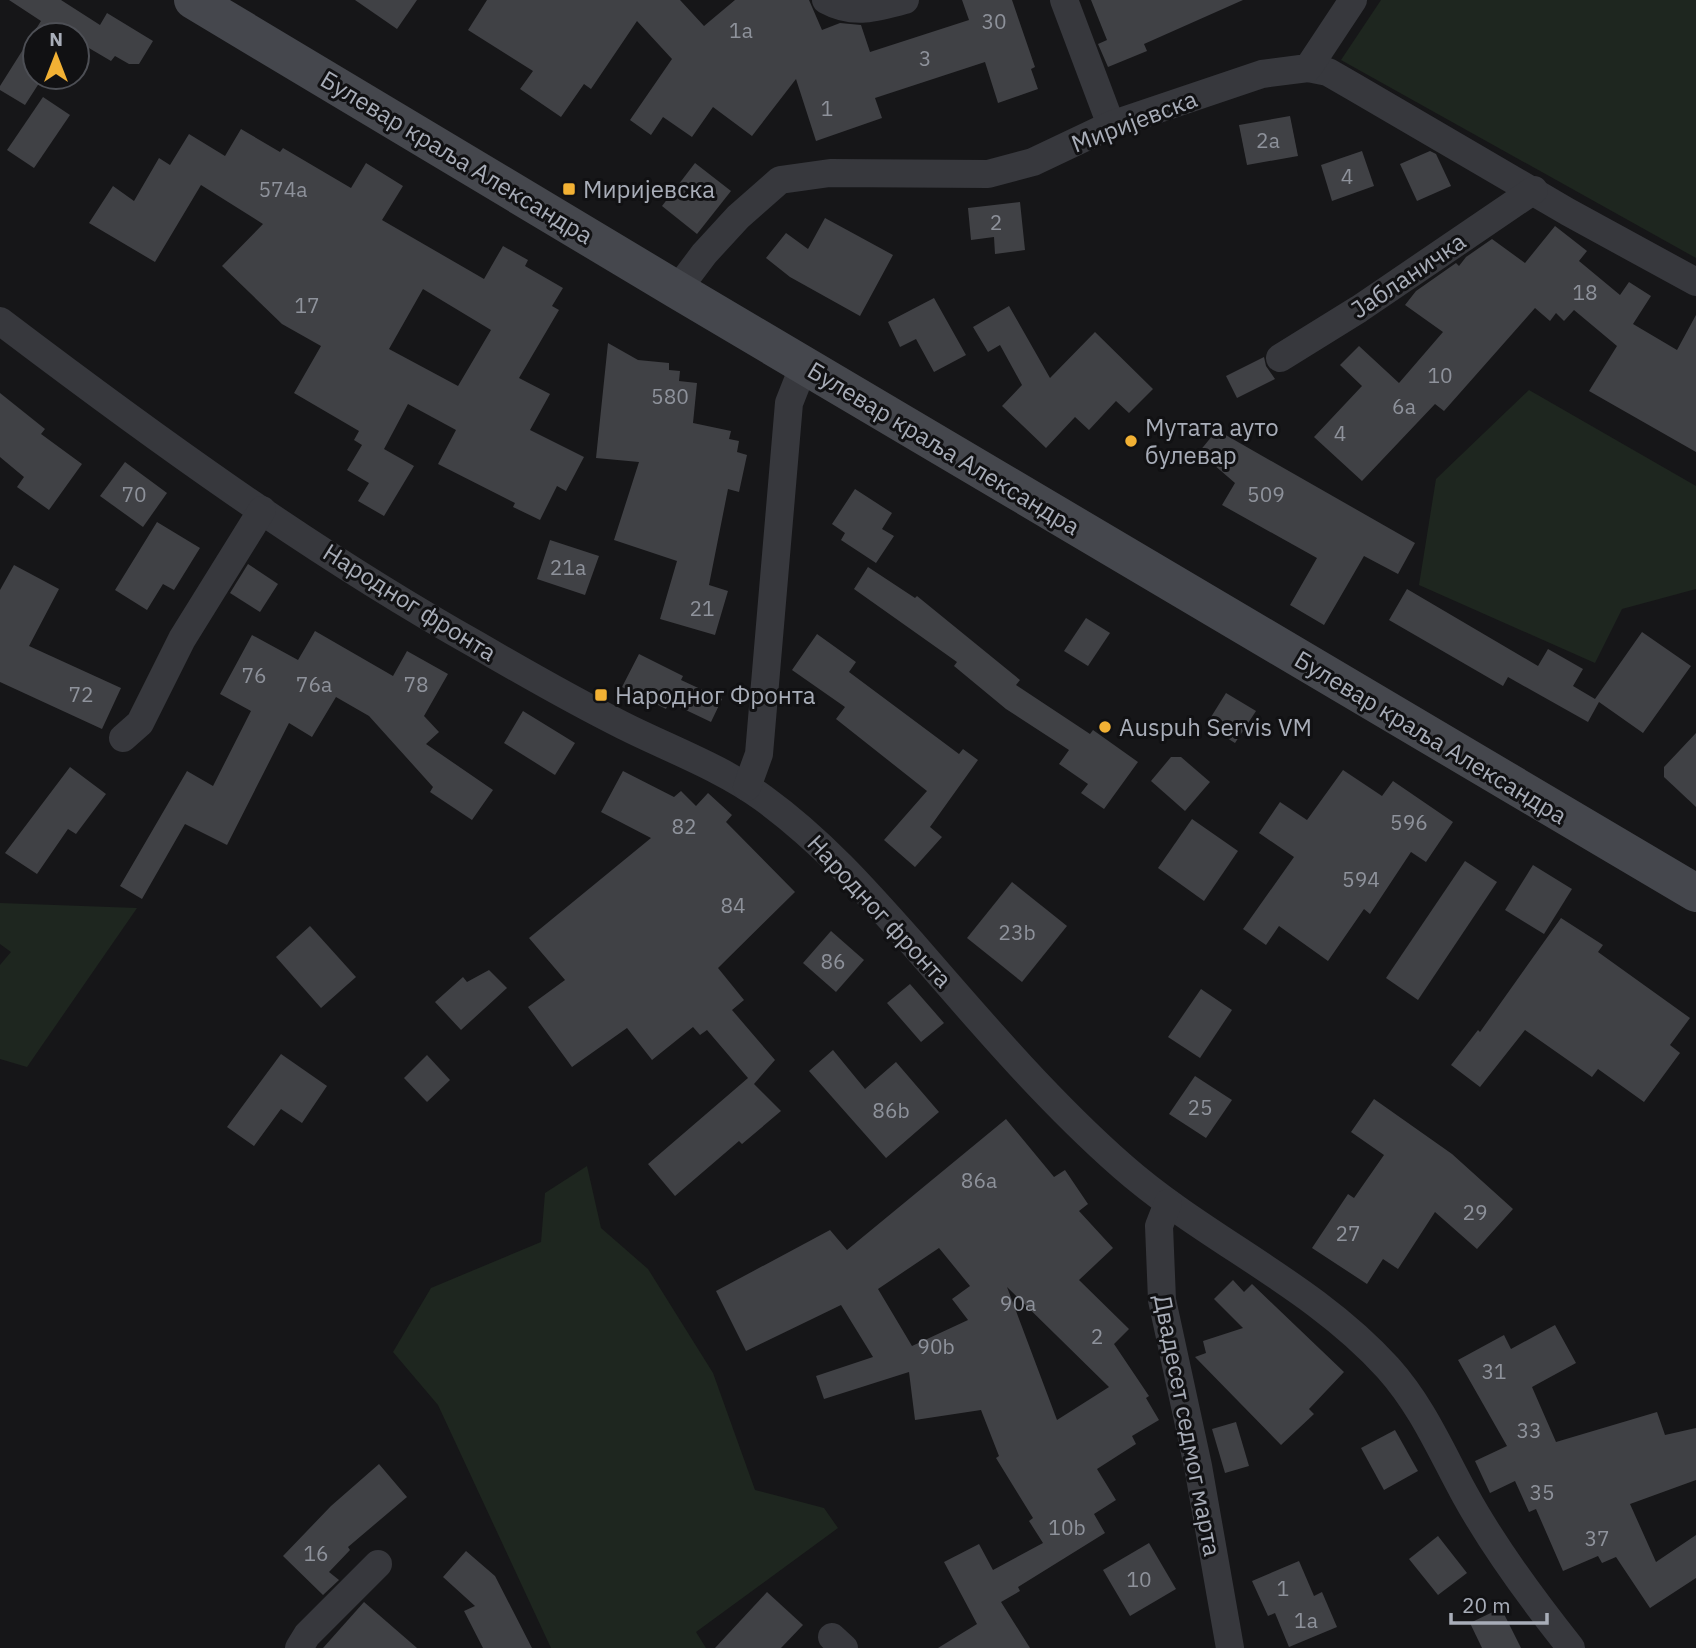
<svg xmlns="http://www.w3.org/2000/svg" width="1696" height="1648" font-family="'IBM Plex Sans',sans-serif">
<rect width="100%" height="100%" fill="#161618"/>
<g fill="#1e261f">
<polygon points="1381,0 1696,0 1696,258 1341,60"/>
<polygon points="1529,390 1696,486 1696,589 1622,609 1595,663 1419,585 1436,479"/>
<polygon points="0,903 137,908 27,1067 0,1059 0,965 11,952 0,944"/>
<polygon points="587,1166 601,1228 648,1269 713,1373 755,1490 824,1508 838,1528 696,1632 706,1648 551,1648 438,1405 393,1352 431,1288 541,1242 545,1193"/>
</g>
<g fill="#404145" fill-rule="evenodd">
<polygon points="9,0 61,0 100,25 107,13 153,41 139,64 129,64 115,56 111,61 77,41 77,35 35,35 35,77 43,77 25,105 0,90 0,86 41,21"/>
<polygon points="355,0 417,0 397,29"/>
<polygon points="487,0 680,0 704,26 735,0 809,0 822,30 840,23 861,25 870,52 969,20 962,0 1012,0 1035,67 1031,69 1038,89 998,103 985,62 875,98 882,118 816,141 796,79 752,136 713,107 692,137 663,117 651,135 630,120 672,59 637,21 591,89 584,84 561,117 520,89 533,71 468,30"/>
<polygon points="1091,0 1243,0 1144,44 1147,51 1108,67 1098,44 1107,40"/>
<polygon points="43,97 70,115 34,168 7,150"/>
<polygon points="1290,116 1298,156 1247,165 1239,125"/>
<path d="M241 129 280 152 283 148 351 188 366 163 403 186 382 220 484 279 503 246 528 260 525 266 563 288 552 306 559 310 519 378 550 394 530 430 584 457 566 491 557 486 540 520 513 507 515 503 438 464 456 430 408 404 384 449 414 466 384 516 358 501 369 483 347 470 362 445 354 440 359 431 294 393 321 346 282 324 222 266 263 224 201 185 155 262 89 223 113 186 134 201 159 158 170 165 189 134 225 156ZM423 289 491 330 458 386 389 349Z"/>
<polygon points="1362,151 1374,186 1332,201 1321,165"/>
<polygon points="1430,151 1436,154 1451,186 1417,201 1400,164"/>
<polygon points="695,163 731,191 697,234 662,206"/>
<polygon points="1020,202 1025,250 995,254 994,237 971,240 968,208"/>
<polygon points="825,218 893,255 860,316 790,277 766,258 786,233 808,249"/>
<polygon points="1555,226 1587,251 1579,261 1620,295 1629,282 1651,296 1633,324 1677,350 1696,315 1696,452 1589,391 1617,346 1574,310 1564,321 1556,313 1550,321 1535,308 1444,411 1435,404 1362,481 1314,437 1362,386 1340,365 1359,346 1399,383 1443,332 1405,305 1416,291 1456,263 1459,266 1466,257 1492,239 1525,263"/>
<polygon points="934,298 966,355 934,372 916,339 900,347 888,322"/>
<polygon points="1009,306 1050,378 1095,332 1153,389 1129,413 1116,401 1089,430 1075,417 1046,448 1002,406 1022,385 1000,345 988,352 973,327"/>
<polygon points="608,343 638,360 669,363 669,370 680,371 679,381 697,383 693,423 731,431 729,439 739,441 737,452 747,455 739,492 728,489 709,585 728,591 715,635 660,619 677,561 614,540 639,462 596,458"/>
<polygon points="1264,357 1266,366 1275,379 1237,398 1226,376"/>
<polygon points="0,393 45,429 41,434 82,464 49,510 17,487 24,477 0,457"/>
<polygon points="1217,430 1415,543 1398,574 1364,556 1324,625 1290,605 1317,558 1222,505 1235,483 1199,452"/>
<polygon points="125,462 167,493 143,527 100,496"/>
<polygon points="855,489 892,513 882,529 894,536 876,563 841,540 845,533 832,524"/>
<polygon points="157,522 200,548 174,590 163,584 147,610 115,590"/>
<polygon points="550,540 599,556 585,595 537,579"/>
<polygon points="248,564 278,584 260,612 230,593"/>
<polygon points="14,565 59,589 29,646 121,688 102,729 0,682 0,590"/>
<polygon points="868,567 915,598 917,596 1020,680 1016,685 1090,734 1093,730 1138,762 1104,809 1081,793 1088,784 1059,764 1069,750 1006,709 954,666 957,662 854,589"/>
<polygon points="1407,589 1538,666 1548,649 1583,669 1573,686 1595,699 1642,632 1691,666 1643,733 1599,702 1588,722 1508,677 1503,686 1389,620"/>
<polygon points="1086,618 1110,633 1088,666 1064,651"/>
<polygon points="315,631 393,676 407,651 448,674 424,716 439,732 426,744 493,790 472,820 430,792 433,787 369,716 336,697 312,737 289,723 227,845 185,824 142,899 120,886 187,771 213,786 251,711 220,694 252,635 298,660"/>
<polygon points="817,634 856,662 849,672 959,754 963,749 978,760 930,827 942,837 915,867 884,840 927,791 836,719 845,707 792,670"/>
<polygon points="639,654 683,676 681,680 722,699 711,722 669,702 666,709 622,687"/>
<polygon points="1226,693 1256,711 1235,743 1206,725"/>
<polygon points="523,711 575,743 555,775 504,743"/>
<polygon points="1696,733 1696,807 1664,777 1664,767"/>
<polygon points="1171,757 1181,757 1210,782 1185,811 1151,781"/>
<polygon points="70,767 106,794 76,834 68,829 37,874 5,853"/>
<polygon points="1343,770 1382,796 1393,781 1453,822 1426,862 1411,852 1370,914 1364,909 1328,961 1279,926 1266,945 1243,929 1294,857 1259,833 1280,802 1307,820"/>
<polygon points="623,771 674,797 681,791 696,806 708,793 732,815 726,822 795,892 718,968 744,1000 732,1010 775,1060 754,1084 781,1111 742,1144 739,1141 675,1196 648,1164 748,1078 707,1030 700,1035 693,1027 652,1060 627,1028 572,1067 528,1007 565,980 529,938 651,838 601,812"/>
<polygon points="1192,819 1238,851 1204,901 1158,868"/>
<polygon points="1465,861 1497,882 1418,1000 1386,978"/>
<polygon points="1533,865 1572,889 1544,934 1505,910"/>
<polygon points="1012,882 1067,926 1022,982 967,938"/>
<polygon points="1561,918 1603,945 1598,952 1690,1018 1670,1045 1680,1053 1644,1102 1598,1069 1592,1077 1525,1030 1480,1087 1451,1065 1478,1030 1480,1032"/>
<polygon points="310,926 356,977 321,1008 276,957"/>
<polygon points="831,931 864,960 836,992 803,963"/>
<polygon points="489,970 507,988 461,1030 435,1002 463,977 467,982"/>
<polygon points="910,984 944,1023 921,1042 887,1003"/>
<polygon points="1201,989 1232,1010 1200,1058 1168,1037"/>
<polygon points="833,1050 865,1089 896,1062 939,1112 886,1158 809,1071"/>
<polygon points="281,1054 327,1086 302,1123 281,1109 254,1146 227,1127"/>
<polygon points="427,1055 450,1080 427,1102 404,1078"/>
<polygon points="1195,1076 1232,1100 1206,1138 1169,1114"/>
<polygon points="1374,1099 1452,1154 1513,1209 1477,1249 1435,1212 1398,1269 1383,1259 1367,1284 1312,1248 1348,1194 1354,1198 1384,1155 1351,1132"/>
<path d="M1006 1119 1054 1177 1065 1170 1088 1204 1079 1211 1113 1248 1079 1280 1129 1329 1114 1344 1149 1396 1146 1398 1159 1420 1132 1436 1136 1444 1097 1469 1116 1500 1094 1514 1105 1533 1018 1587 1020 1591 1001 1602 1030 1648H938L977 1624 944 1562 979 1544 993 1570 1043 1543 1029 1521 1033 1518 996 1458 999 1456 981 1410 915 1420 909 1372 824 1399 816 1376 873 1357 841 1305 746 1351 716 1291 830 1230 847 1250ZM939 1248 970 1286 952 1299 968 1320 912 1346 878 1289ZM1007 1287 1109 1387 1057 1420Z"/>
<polygon points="1233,1280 1244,1292 1252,1284 1344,1372 1309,1409 1314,1414 1281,1445 1195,1357 1206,1353 1203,1341 1243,1328 1214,1299"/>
<polygon points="1555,1325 1576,1363 1532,1387 1556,1442 1657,1412 1665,1435 1696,1428 1696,1480 1630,1504 1656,1562 1696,1535 1696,1578 1650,1608 1616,1557 1602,1563 1598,1556 1563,1571 1536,1509 1529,1512 1515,1481 1490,1493 1475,1461 1507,1446 1458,1360 1504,1335 1511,1349"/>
<polygon points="1236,1422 1249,1466 1225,1473 1212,1429"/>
<polygon points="1395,1430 1418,1471 1384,1490 1361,1448"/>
<polygon points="379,1464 407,1497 348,1547 350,1550 329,1572 339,1580 323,1595 283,1556 331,1506"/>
<polygon points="1438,1536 1467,1573 1438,1595 1409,1559"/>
<polygon points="1149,1543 1176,1589 1130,1616 1103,1570"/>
<polygon points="466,1551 495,1576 532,1648 483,1648 464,1611 475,1606 443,1577"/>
<polygon points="1299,1561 1314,1596 1322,1592 1337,1627 1289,1647 1275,1613 1268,1616 1252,1581"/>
<polygon points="767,1592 803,1625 781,1648 715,1648"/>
<polygon points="364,1602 417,1648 323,1648"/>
<polygon points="1501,1608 1521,1648 1482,1648 1470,1623"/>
</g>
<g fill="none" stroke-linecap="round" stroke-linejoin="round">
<g stroke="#37383d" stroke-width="28">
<path d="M826 0C853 15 877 8 905 0"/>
<polyline points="1064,0 1111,125"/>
<polyline points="1308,68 1328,72 1354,87 1568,212 1696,282"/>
<polyline points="677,290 704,254 738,217 780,180 830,173 988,174 1033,162 1111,125 1262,74 1308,68 1353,0"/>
<path d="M0 321C153 437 310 551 477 645 525 673 574 701 624 726 670 749 722 768 763 798 821 840 866 891 913 944 979 1020 1046 1099 1122 1166 1206 1240 1312 1284 1388 1368 1422 1406 1440 1449 1464 1493 1494 1548 1532 1599 1571 1648"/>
<polyline points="1280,358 1359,309 1534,190"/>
<polyline points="123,738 140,723 182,639 262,510"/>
<polyline points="747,787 759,754 789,403 804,365"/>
<polyline points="1168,1203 1159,1226 1162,1300 1198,1466 1230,1648"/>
<polyline points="832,1637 844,1648"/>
<polyline points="299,1648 307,1635 378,1564"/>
</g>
<polyline stroke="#45474d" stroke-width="38" points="193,0 677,290 1696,893"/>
</g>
<g fill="#f2b134" stroke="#111113" stroke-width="2.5">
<rect x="562" y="182" width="14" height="14" rx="3.5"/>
<circle cx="1131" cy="441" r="7"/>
<rect x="594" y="688" width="14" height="14" rx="3.5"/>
<circle cx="1105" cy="727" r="7"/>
</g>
<g text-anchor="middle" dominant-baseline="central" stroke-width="6" stroke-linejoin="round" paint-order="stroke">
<g font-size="21" fill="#8e929b">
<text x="994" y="21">30</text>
<text x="741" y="30">1a</text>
<text x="925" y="58">3</text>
<text x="827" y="108">1</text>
<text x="1268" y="140">2a</text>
<text x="1347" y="176">4</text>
<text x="283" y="189">574a</text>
<text x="996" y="222">2</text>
<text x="1585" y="292">18</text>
<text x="307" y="305">17</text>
<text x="1440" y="375">10</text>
<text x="670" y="396">580</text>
<text x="1404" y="406">6a</text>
<text x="1340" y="433">4</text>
<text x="134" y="494">70</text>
<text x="1266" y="494">509</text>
<text x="568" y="567">21a</text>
<text x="702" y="608">21</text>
<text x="254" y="675">76</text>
<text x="314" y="684">76a</text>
<text x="416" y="684">78</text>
<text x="81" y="694">72</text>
<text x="1409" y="822">596</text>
<text x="684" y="826">82</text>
<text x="1361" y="879">594</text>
<text x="733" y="905">84</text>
<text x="1017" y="932">23b</text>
<text x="833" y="961">86</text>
<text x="1200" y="1107">25</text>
<text x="891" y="1110">86b</text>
<text x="979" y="1180">86a</text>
<text x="1475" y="1212">29</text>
<text x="1348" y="1233">27</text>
<text x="1018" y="1303">90a</text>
<text x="1097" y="1336">2</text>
<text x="936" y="1346">90b</text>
<text x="1494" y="1371">31</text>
<text x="1529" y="1430">33</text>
<text x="1542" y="1492">35</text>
<text x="1067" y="1527">10b</text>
<text x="1597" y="1538">37</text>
<text x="316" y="1553">16</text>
<text x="1139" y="1579">10</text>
<text x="1283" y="1588">1</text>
<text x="1306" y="1620">1a</text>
</g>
<g font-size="24" fill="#a8adb8" stroke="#111113">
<text transform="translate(1134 121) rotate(-21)">Миријевска</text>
<text transform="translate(457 157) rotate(31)">Булевар краља Александра</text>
<text transform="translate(1408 275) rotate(-34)">Јабланичка</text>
<text transform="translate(944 448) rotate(31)">Булевар краља Александра</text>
<text transform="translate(410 602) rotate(32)">Народног фронта</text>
<text transform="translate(1431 737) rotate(31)">Булевар краља Александра</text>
<text transform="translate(880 911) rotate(47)">Народног фронта</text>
<text transform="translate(1188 1425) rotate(79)">Двадесет седмог марта</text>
</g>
<g font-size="24" fill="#a8adb8" stroke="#111113" text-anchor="start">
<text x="583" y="189">Миријевска</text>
<text x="1145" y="427">Мутата ауто<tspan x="1145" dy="28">булевар</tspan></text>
<text x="615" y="695">Народног Фронта</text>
<text x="1119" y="727">Auspuh Servis VM</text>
</g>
</g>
<g transform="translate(56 56)"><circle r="33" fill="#111113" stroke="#4d4f55" stroke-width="2"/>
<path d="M0-5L12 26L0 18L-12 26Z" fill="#f2b134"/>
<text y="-10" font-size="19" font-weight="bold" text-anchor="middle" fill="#a8adb8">N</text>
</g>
<path d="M1451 1613v10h96v-10" fill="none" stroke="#a8adb8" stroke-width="3.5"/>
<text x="1462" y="1613" font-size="21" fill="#a8adb8" stroke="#111113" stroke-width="5" paint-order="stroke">20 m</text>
</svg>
